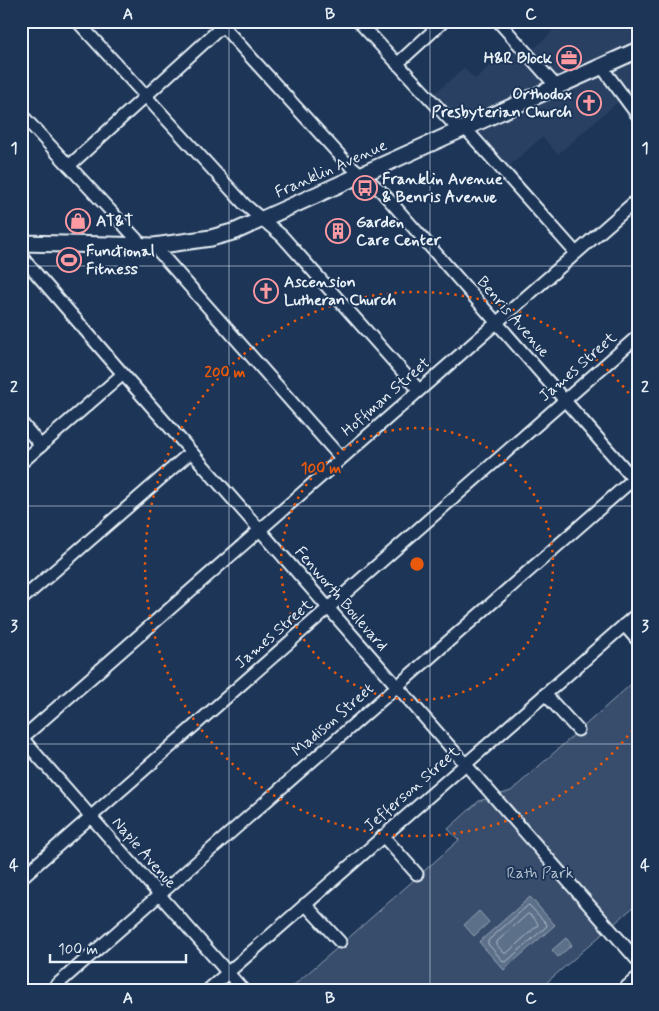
<svg xmlns="http://www.w3.org/2000/svg" width="659" height="1011" font-family="Mynerve,sans-serif">
<rect width="100%" height="100%" fill="#1d3557"/>
<filter id="ink" filterUnits="userSpaceOnUse"><feTurbulence type="fractalNoise" baseFrequency=".02" numOctaves="2"/><feDisplacementMap in="SourceGraphic" scale="10" xChannelSelector="R" yChannelSelector="G"/><feConvolveMatrix kernelMatrix="1 2 1 2 8 2 1 2 1" color-interpolation-filters="sRGB"/></filter>
<g filter="url(#ink)">
<polygon fill="#2a4162" points="564,21 571,21 575,25 579,21 638,21 638,124 620,100 558,154 542,137 504,171 428,99 464,68 475,79 513,45 535,48"/>
<polygon fill="#374d6c" stroke="#909fb2" points="638,678 638,903 538,990 288,990 336,949 459,840 448,829 479,801 511,791"/>
<g fill="#5d7089" stroke="#95a4b5">
<polygon points="530,897 555,925 504,970 479,942"/>
<polygon points="479,911 489,922 474,936 464,925"/>
<polygon points="566,938 572,945 558,957 552,950"/>
</g>
<g fill="none" stroke-linecap="round" stroke-linejoin="round">
<g stroke="#b0bdcc" stroke-width="1">
<polygon points="529,905 546,923 547,926 507,961 504,962 488,944 488,941"/>
<path d="M528 914C532 915 538 922 538 925L507 953H504L497 945V942Z"/>
</g>
<defs>
<g id="street">
<polyline points="77,21 245,205 282,236 419,390"/>
<polyline points="218,21 344,160 381,191 391,202 638,484"/>
<polyline points="358,21 459,130"/>
<polyline points="498,21 556,86"/>
<polyline points="397,64 444,21"/>
<polyline points="601,66 638,116"/>
<polyline points="21,114 143,246"/>
<polyline points="465,128 576,253"/>
<polyline points="69,166 228,21"/>
<polyline points="154,246 341,458"/>
<polyline points="21,256 123,374 638,961"/>
<polyline points="21,422 41,446"/>
<polyline points="21,463 123,374"/>
<polyline points="21,600 191,452"/>
<polyline points="624,625 638,641"/>
<polyline points="545,694 578,730"/>
<polyline points="21,737 243,990"/>
<polyline points="21,739 638,199"/>
<polyline points="383,836 417,874"/>
<polyline points="21,878 638,336"/>
<polyline points="305,904 340,942"/>
<polyline points="51,990 638,475"/>
<polyline points="208,990 638,613"/>
<polyline points="623,990 638,977"/>
</g>
<polyline id="secondary" points="21,243 154,246 211,238 236,231 638,50"/>
</defs>
<use href="#street" stroke="#e8f1f8" stroke-width="15"/>
<use href="#secondary" stroke="#e8f1f8" stroke-width="19"/>
<use href="#street" stroke="#1d3557" stroke-width="11"/>
<use href="#secondary" stroke="#1d3557" stroke-width="15"/>
</g>
</g>
<path fill="none" stroke="#e8f1f8" stroke-width="1" stroke-opacity="0.55" d="M229 21V990M430 21V990M21 266H638M21 506H638M21 744H638"/>
<g fill="none" stroke="#e8590c" stroke-width="2.5" stroke-dasharray="2.5 5">
<circle cx="417" cy="564" r="136"/>
<path d="M637 724A272 272 0 1 1 637 404"/>
</g>
<defs>
<symbol id="office-ring" viewBox="-11 -11 22 22"><circle r="9.5" fill="#1d3557" stroke="#ff9aa2" stroke-width="1.5"/><path d="M-6-3h4V-5.5h4V-3h4V5H-6ZM-1-4.5V-3h2v-1.5ZM-6 0V1H6V0Z" fill="#ff9aa2"/></symbol>
<symbol id="church-ring" viewBox="-11 -11 22 22"><circle r="9.5" fill="#1d3557" stroke="#ff9aa2" stroke-width="1.5"/><path d="M-1.2-6h2.4v3.5h3.3v2.4h-3.3V6h-2.4V-.1h-3.3v-2.4h3.3Z" fill="#ff9aa2"/></symbol>
<symbol id="bus-ring" viewBox="-11 -11 22 22"><circle r="9.5" fill="#1d3557" stroke="#ff9aa2" stroke-width="1.5"/><path d="M-5-6H5V4H4V6H2V4H-2V6H-4V4H-5ZM-3.5-4V0h7V-4ZM-3.5 1.2v1.5H-2V1.2ZM2 1.2v1.5H3.5V1.2Z" fill="#ff9aa2"/></symbol>
<symbol id="shop-ring" viewBox="-11 -11 22 22"><circle r="9.5" fill="#1d3557" stroke="#ff9aa2" stroke-width="1.5"/><path d="M-5-2.5h2.3a2.7 3.5 0 0 1 5.4 0H5L5.5 6h-11ZM-1.5-2.5h3a1.5 2.3 0 0 0-3 0Z" fill="#ff9aa2"/></symbol>
<symbol id="building-ring" viewBox="-11 -11 22 22"><circle r="9.5" fill="#1d3557" stroke="#ff9aa2" stroke-width="1.5"/><path d="M-4-6H4V6H1V3H-1V6H-4ZM-2.5-4.3h1.7v1.8h-1.7ZM.8-4.3h1.7v1.8H.8ZM-2.5-1h1.7V.8h-1.7ZM.8-1h1.7V.8H.8Z" fill="#ff9aa2"/></symbol>
<symbol id="stadium-ring" viewBox="-11 -11 22 22"><circle r="9.5" fill="#1d3557" stroke="#ff9aa2" stroke-width="1.5"/><path d="M0-5a6.5 5 0 1 0 0 10a6.5 5 0 1 0 0-10ZM-3.5-1.8h7v3.6h-7Z" fill="#ff9aa2"/></symbol>
</defs>
<g fill-rule="evenodd">
<use href="#office-ring" x="555" y="44" width="28" height="28"/>
<use href="#church-ring" x="575" y="89" width="28" height="28"/>
<use href="#bus-ring" x="351" y="174" width="28" height="28"/>
<use href="#shop-ring" x="64" y="207" width="28" height="28"/>
<use href="#building-ring" x="324" y="217" width="28" height="28"/>
<use href="#stadium-ring" x="55" y="246" width="28" height="28"/>
<use href="#church-ring" x="252" y="277" width="28" height="28"/>
</g>
<g text-anchor="middle" dominant-baseline="central" stroke-width="4" stroke-linejoin="round" paint-order="stroke">
<g font-size="16" font-weight="bold" fill="#e8f1f8" stroke="#1d3557" text-anchor="start">
<text x="552" y="58" text-anchor="end">H&amp;R Block</text>
<text x="572" y="94" text-anchor="end">Orthodox<tspan x="572" dy="18">Presbyterian Church</tspan></text>
<text x="382" y="179">Franklin Avenue<tspan x="382" dy="18">&amp; Benris Avenue</tspan></text>
<text x="96" y="221">AT&amp;T</text>
<text x="356" y="222">Garden<tspan x="356" dy="18">Care Center</tspan></text>
<text x="86" y="251">Functional<tspan x="86" dy="18">Fitness</tspan></text>
<text x="284" y="282">Ascension<tspan x="284" dy="18">Lutheran Church</tspan></text>
</g>
<g font-size="16" fill="#e8f1f8" stroke="#1d3557">
<text transform="translate(331 169) rotate(-24)">Franklin Avenue</text>
<text transform="translate(513 317) rotate(49)">Benris Avenue</text>
<text transform="translate(578 367) rotate(-41)">James Street</text>
<text transform="translate(386 397) rotate(-41)">Hoffman Street</text>
<text transform="translate(341 599) rotate(49)">Fenworth Boulevard</text>
<text transform="translate(274 634) rotate(-41)">James Street</text>
<text transform="translate(333 720) rotate(-41)">Madison Street</text>
<text transform="translate(412 789) rotate(-41)">Jefferson Street</text>
<text transform="translate(144 853) rotate(49)">Naple Avenue</text>
</g>
<g font-size="16" fill="#b3c0ce" stroke="#1d3557">
<text x="540" y="873">Rath Park</text>
</g>
</g>
<circle cx="417" cy="564" r="8" fill="#e8590c" stroke="#1d3557" stroke-width="2.5"/>
<g font-size="15" text-anchor="middle" font-weight="bold" fill="#e8590c" stroke="#1d3557" stroke-width="4" stroke-linejoin="round" paint-order="stroke">
<text x="225" y="377">200 m</text>
<text x="321" y="473">100 m</text>
</g>
<rect width="659" height="1011" fill="none" stroke="#1d3557" stroke-width="55"/>
<path d="M50 954v8h136v-8" fill="none" stroke="#e8f1f8" stroke-width="2.5"/>
<text x="58" y="954" font-size="15" fill="#e8f1f8" stroke="#1d3557" stroke-width="4" paint-order="stroke">100 m</text>
<rect x="28" y="28" width="604" height="956" fill="none" stroke="#e8f1f8" stroke-width="2"/>
<g font-size="16" text-anchor="middle" font-weight="bold" fill="#e8f1f8">
<text x="128" y="19">A</text>
<text x="330" y="19">B</text>
<text x="531" y="19">C</text>
<text x="14" y="153">1</text>
<text x="645" y="153">1</text>
<text x="14" y="392">2</text>
<text x="645" y="392">2</text>
<text x="14" y="631">3</text>
<text x="645" y="631">3</text>
<text x="14" y="870">4</text>
<text x="645" y="870">4</text>
<text x="128" y="1003">A</text>
<text x="330" y="1003">B</text>
<text x="531" y="1003">C</text>
</g>
</svg>
